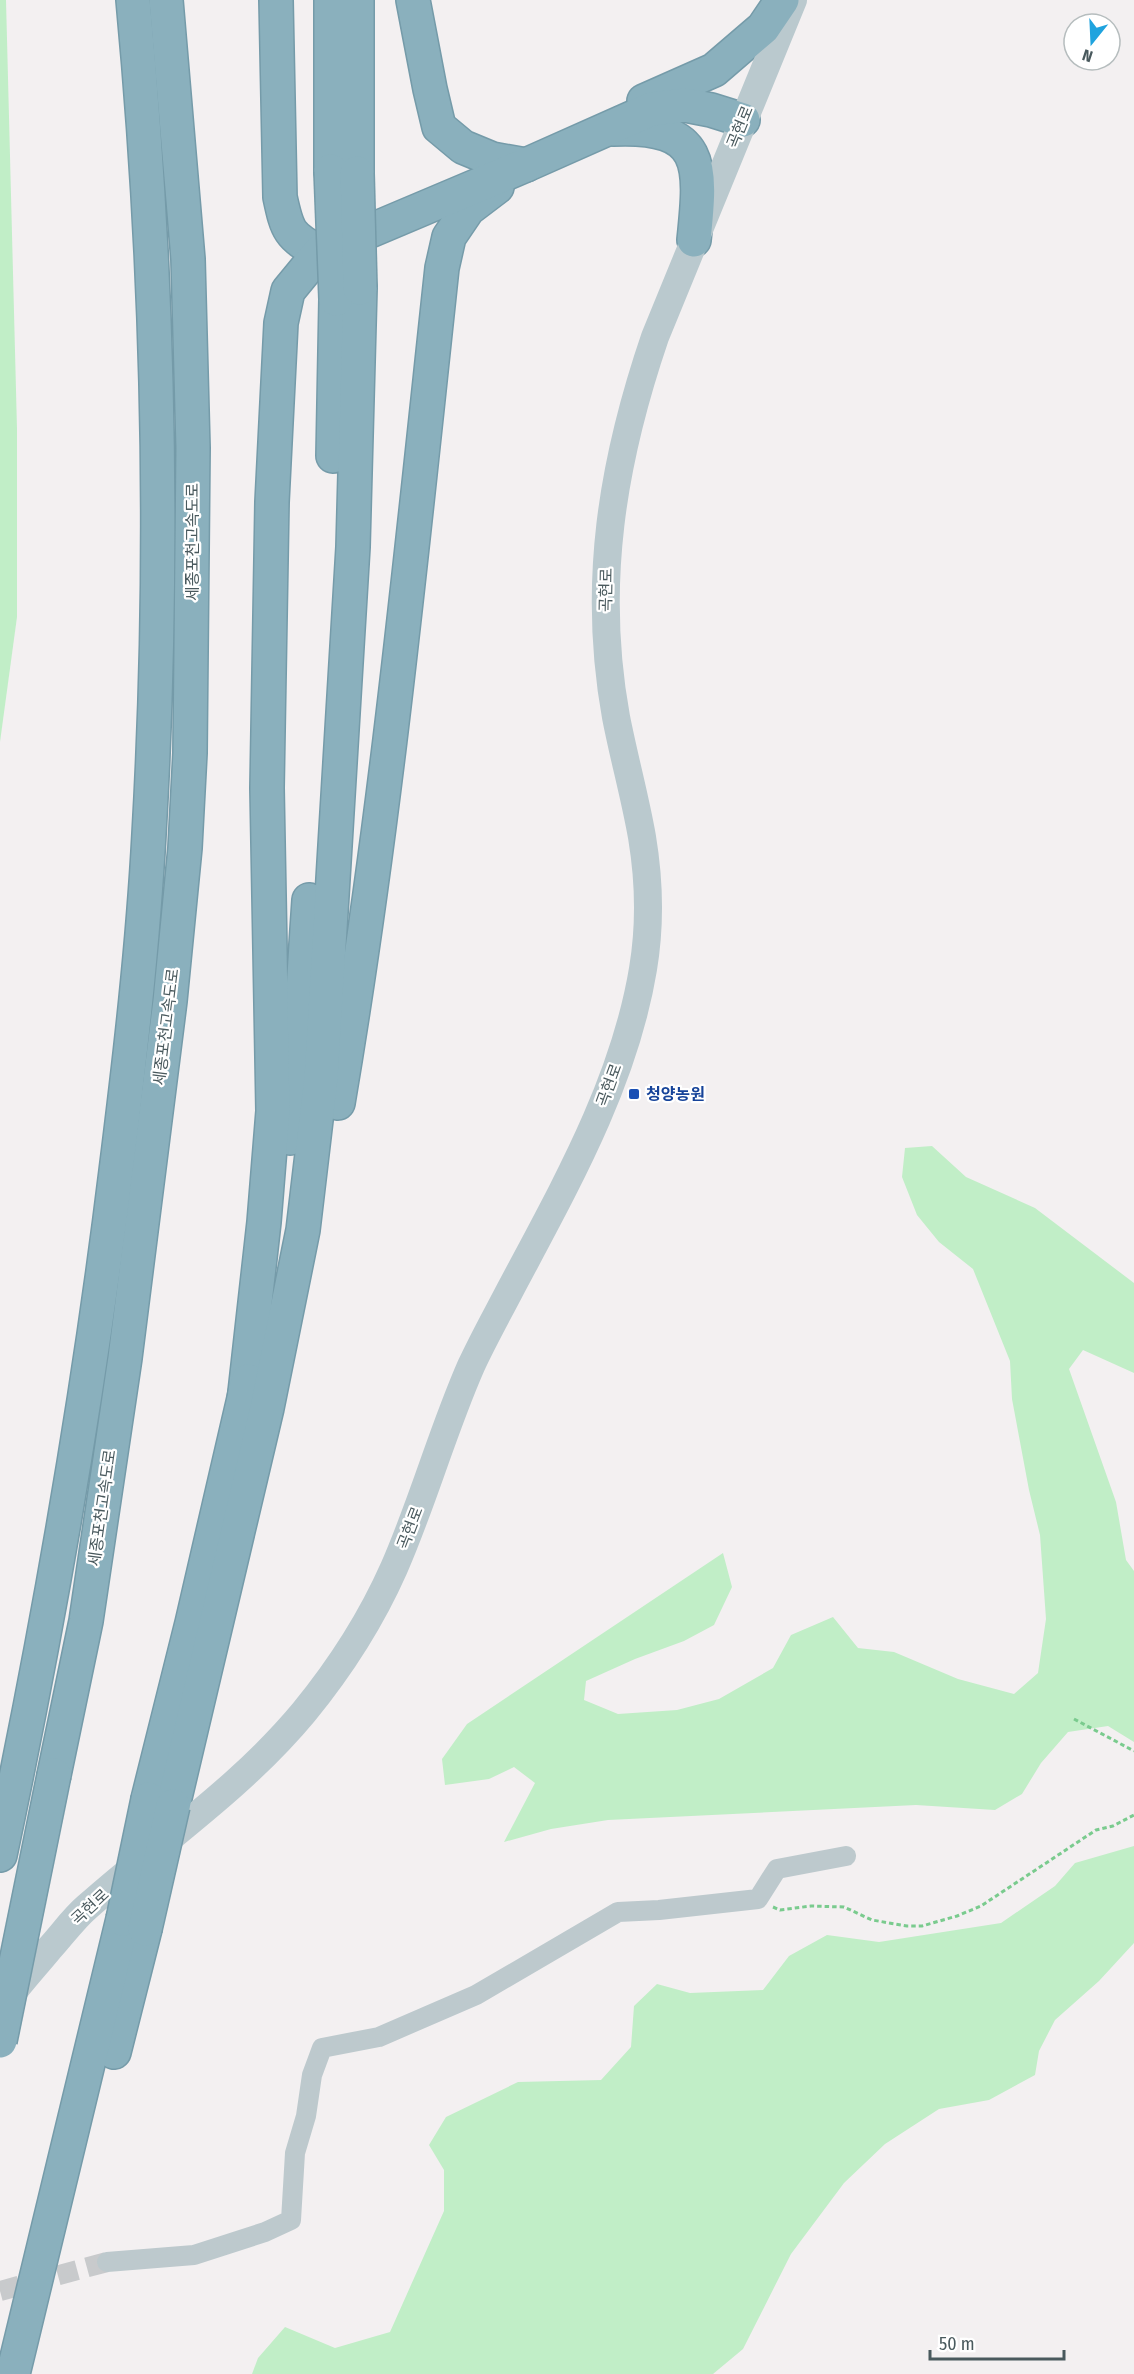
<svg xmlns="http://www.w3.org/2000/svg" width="1134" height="2374" font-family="'Fira Sans Condensed','Noto Sans KR',sans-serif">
<rect width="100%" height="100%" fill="#f3f0f1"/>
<g fill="#c1eec7">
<polygon points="0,0 6,0 17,429 17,617 0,742"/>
<polygon points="932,1146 966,1177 1035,1208 1134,1283 1134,1373 1083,1350 1069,1369 1116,1502 1126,1560 1134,1571 1134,1742 1108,1726 1068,1732 1041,1763 1022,1794 995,1810 916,1805 608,1820 551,1829 504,1842 535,1783 514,1767 489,1779 445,1785 442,1759 467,1724 723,1553 732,1587 714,1625 684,1641 635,1659 586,1681 584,1700 618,1714 677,1710 719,1699 773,1668 791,1635 833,1617 858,1648 894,1652 958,1679 1014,1694 1038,1673 1046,1619 1040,1535 1029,1490 1012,1399 1010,1361 973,1269 939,1242 917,1215 902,1177 905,1148"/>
<polygon points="1134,1846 1134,1943 1099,1981 1055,2020 1039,2051 1035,2075 989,2100 939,2109 885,2144 844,2183 791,2254 743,2349 713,2374 252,2374 258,2358 285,2327 335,2348 390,2332 444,2211 444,2170 429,2145 446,2117 518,2082 601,2080 631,2047 634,2006 657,1984 690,1993 763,1990 789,1956 827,1935 879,1942 1001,1923 1055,1886 1075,1863"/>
</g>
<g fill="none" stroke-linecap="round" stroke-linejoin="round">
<polyline stroke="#c8cacc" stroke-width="20" stroke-dasharray="20 10" stroke-linecap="butt" points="0,2291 107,2262"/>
<defs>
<g id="highway">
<path d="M276 0 280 197C287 230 289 237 320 252"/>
<polyline points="357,0 357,173"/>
<polyline points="413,0 430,89 439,127 463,147 492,159 526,165"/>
<polyline points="644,101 714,70 763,28 782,0"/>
<path d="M613 129C705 125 702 164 694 240"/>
<polyline points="331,171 331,0"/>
<polyline points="333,456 336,299"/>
<path d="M338 1103C385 826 412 547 442 268L449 237 468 209 497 187"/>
<polyline points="290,1138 297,1079 309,900"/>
<polyline points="244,1401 264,1222 273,1111 267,788 272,502 281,323 288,291 320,252 526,165 652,109 685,105 711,110 743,120"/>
<polyline points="54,1775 86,1621 125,1358 170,1001 185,848 190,753 193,448 188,259 166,0"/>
<polyline points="148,1799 192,1623 248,1381"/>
<polyline points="173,1806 267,1408 303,1230 321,1078 353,547 360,288"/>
<path d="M0 1855C48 1628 88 1400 116 1171 130 1059 143 947 149 834 165 556 159 277 133 0"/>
<polyline points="114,2052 145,1929"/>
<polyline points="13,2374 123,1919"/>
</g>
</defs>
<use href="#highway" stroke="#759ba9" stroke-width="36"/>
<g stroke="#7acb8e" stroke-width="3" stroke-dasharray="4.5 3" stroke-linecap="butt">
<polyline points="1074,1719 1134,1751"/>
<polyline points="773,1907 780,1910 811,1906 844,1907 872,1920 907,1926 922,1926 957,1916 981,1906 1096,1830 1113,1826 1134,1815"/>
</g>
<polyline stroke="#bdc9cd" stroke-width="20" points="107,2262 194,2255 265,2232 291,2220 295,2153 306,2116 312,2075 322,2048 379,2037 476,1995 618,1912 659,1910 758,1899 777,1869 846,1856"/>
<path stroke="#bac9ce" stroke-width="28" d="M7 2000C20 1982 35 1966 49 1949 62 1935 73 1919 87 1907 160 1842 241 1788 304 1712 340 1668 371 1620 394 1568 423 1502 442 1432 471 1366 483 1340 497 1315 510 1290 564 1188 624 1084 643 969 650 927 649 879 642 837 635 797 624 758 616 717 592 585 612 463 655 337L793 0"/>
<use href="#highway" stroke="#8ab0bd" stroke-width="33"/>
<defs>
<g id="highway-bridge">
<polyline points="331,171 336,299"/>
<polyline points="357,173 360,288"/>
<polyline points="123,1919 148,1799"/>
<polyline points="145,1929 173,1806"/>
<polyline points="0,2041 54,1775"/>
</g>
</defs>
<use href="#highway-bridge" stroke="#759ba9" stroke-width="36" stroke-linecap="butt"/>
<use href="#highway-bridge" stroke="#8ab0bd" stroke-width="33"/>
</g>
<rect fill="#1a4fb4" stroke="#fff" stroke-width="2" x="628" y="1088" width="12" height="12" rx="3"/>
<g text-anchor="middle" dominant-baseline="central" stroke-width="4.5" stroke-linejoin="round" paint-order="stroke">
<g font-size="16" fill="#49595d" stroke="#fff">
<text transform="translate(740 127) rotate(-68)">곡현로</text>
<text transform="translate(192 542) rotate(-90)">세종포천고속도로</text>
<text transform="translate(606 590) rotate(-89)">곡현로</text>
<text transform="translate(166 1027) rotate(-83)">세종포천고속도로</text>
<text transform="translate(609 1085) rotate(-70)">곡현로</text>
<text transform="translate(102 1508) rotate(-82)">세종포천고속도로</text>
<text transform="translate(410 1528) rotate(-69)">곡현로</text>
<text transform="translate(90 1907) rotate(-43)">곡현로</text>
</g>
<g font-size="16" font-weight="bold" fill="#164399" stroke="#fff" text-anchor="start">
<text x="646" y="1094">청양농원</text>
</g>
</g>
<g transform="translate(1092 42) rotate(198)"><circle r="28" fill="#ffffff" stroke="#b6bdbe" stroke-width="1.5"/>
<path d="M0-4.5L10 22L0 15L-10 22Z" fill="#1fa3de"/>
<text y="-9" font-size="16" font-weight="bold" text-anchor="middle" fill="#49595d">N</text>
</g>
<path d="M930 2350v9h134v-9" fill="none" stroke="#49595d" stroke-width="3"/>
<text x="939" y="2350" font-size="18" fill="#49595d" stroke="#ffffff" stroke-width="4.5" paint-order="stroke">50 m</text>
</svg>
